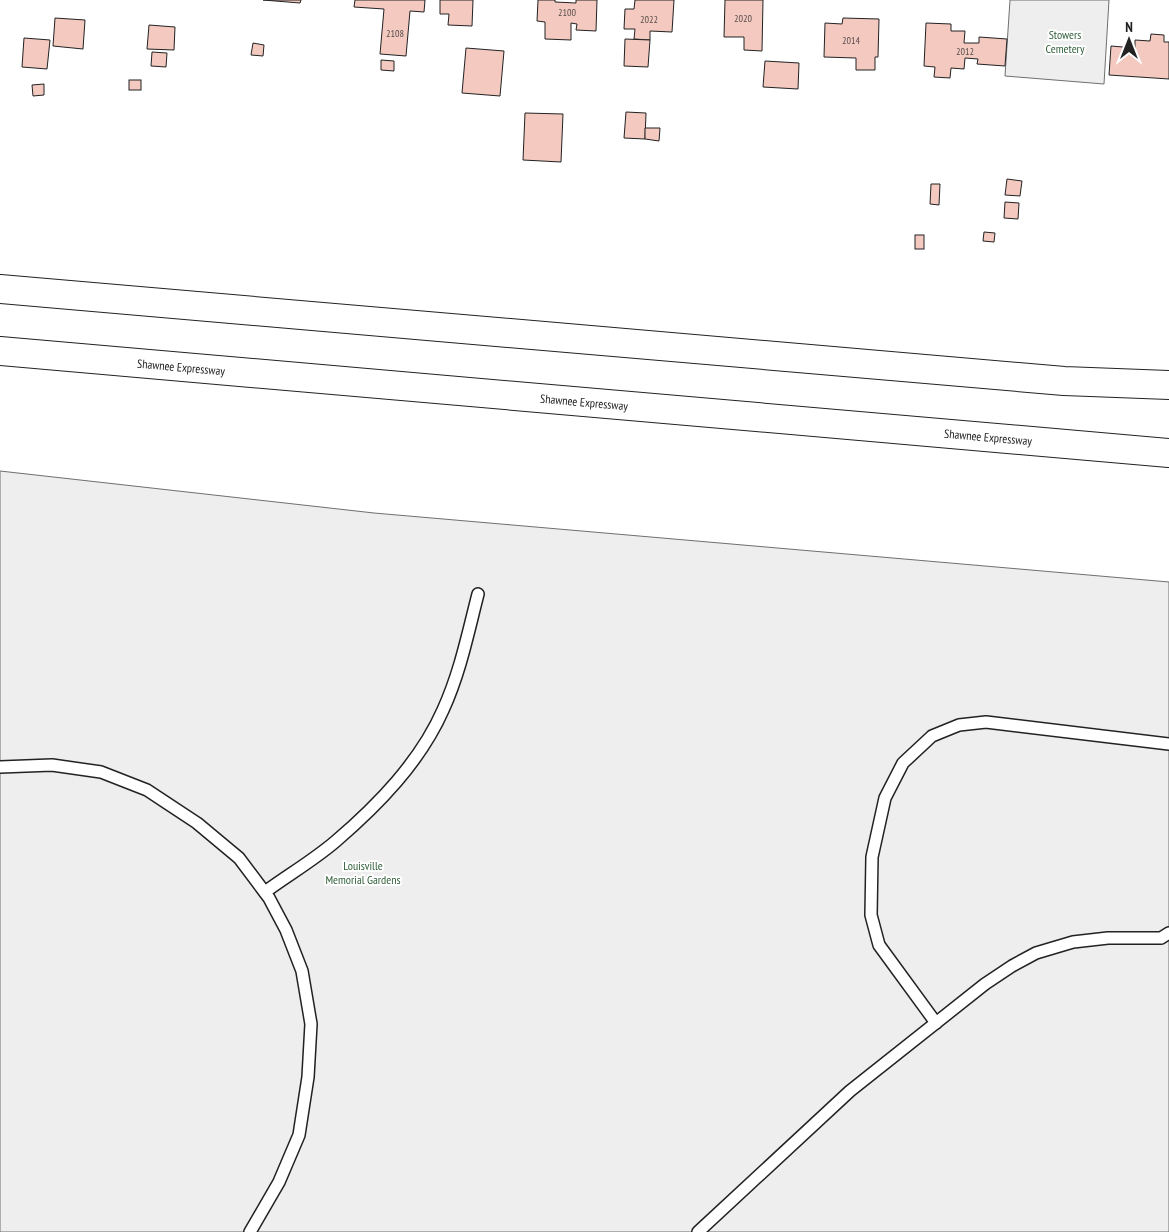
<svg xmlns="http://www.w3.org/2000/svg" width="1169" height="1232" font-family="'PT Sans Narrow',sans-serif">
<rect width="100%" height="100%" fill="#fff"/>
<g fill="#eee" stroke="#6f6f6f">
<polygon points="1010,0 1109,0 1104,84 1005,76"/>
<polygon points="0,471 374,513 1169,582 1169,1232 0,1232"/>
</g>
<g fill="#f3c9c0" stroke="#222">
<polygon points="263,0 301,0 300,3"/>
<polygon points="355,0 425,0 424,12 410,11 406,56 380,54 384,9 354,7"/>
<polygon points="440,0 473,0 472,26 448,25 449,14 440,14"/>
<polygon points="538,0 555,0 555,2 576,3 576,0 597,0 596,31 576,30 577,24 571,23 571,40 545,39 545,22 537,21"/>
<polygon points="635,0 674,0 672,32 650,31 650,40 634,39 635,29 624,29 625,9 634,9"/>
<polygon points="725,0 763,0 762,51 744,50 744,37 724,37"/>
<polygon points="55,18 85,20 83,49 53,46"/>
<polygon points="843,18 879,19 878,57 875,57 875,70 856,70 856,58 824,57 825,23 842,24"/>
<polygon points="926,23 951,24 951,31 965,31 964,43 979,43 979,37 1007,39 1005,66 977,64 978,59 965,58 964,69 951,68 950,78 934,77 935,67 924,66"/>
<polygon points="149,25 175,27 174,50 147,49"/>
<polygon points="1151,34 1164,35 1164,42 1169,42 1169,79 1109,75 1111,46 1135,48 1135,40 1150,41"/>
<polygon points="24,38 50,40 47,69 22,67"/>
<polygon points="625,39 650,40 648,67 624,66"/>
<polygon points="253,43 264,45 263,56 251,55"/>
<polygon points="466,48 504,51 500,96 462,93"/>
<polygon points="152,52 167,53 166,67 151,66"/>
<polygon points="381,60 394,61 394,71 381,70"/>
<polygon points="765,61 799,63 798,89 763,87"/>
<rect x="129" y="80" width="12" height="10"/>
<polygon points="44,84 44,95 33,96 32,85"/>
<polygon points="626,112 646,113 645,139 624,138"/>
<polygon points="525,113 563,114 561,162 523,160"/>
<polygon points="645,128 660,128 659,141 645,139"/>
<polygon points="1007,179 1022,181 1020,196 1005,195"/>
<polygon points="931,184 940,184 939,205 930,204"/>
<polygon points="1005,202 1019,203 1018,219 1004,218"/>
<polygon points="984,232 995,233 994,242 983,241"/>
<rect x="915" y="235" width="9" height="14"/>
</g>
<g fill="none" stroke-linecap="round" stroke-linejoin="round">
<defs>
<g id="service">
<polyline points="0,767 52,765 101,772 147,790 197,823 239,858 269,898 286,930 302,971 311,1024 308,1077 299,1135 279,1182 250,1232"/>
<path d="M265 892C288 875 314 860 336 841 378 805 420 762 443 710 460 673 468 633 478 594"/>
<polyline points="936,1023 879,945 871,915 872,857 885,798 903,763 932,736 959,725 986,722 1169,744"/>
<polyline points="698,1232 850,1091 985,984 1012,966 1036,953 1073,942 1108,938 1161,938 1169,933"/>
</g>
<g id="motorway">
<polyline points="0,289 1064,381 1169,385"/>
<polyline points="0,351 1169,453"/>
</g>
</defs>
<use href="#service" stroke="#222" stroke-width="14"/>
<use href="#motorway" stroke="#222" stroke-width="30"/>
<use href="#service" stroke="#fff" stroke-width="11"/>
<use href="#motorway" stroke="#fff" stroke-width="28"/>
</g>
<g text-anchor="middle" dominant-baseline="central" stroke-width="4" stroke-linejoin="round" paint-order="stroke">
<g font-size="10" fill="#564c4a">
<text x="567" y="12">2100</text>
<text x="743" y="18">2020</text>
<text x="649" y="19">2022</text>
<text x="395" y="33">2108</text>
<text x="851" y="40">2014</text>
<text x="965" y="51">2012</text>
</g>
<g font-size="12" fill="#2f5e38" stroke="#fff">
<text x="1065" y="34">Stowers<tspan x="1065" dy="14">Cemetery</tspan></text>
<text x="363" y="865">Louisville<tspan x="363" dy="14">Memorial Gardens</tspan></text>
</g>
<g font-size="12" fill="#222" stroke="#fff">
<text transform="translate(181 367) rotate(5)">Shawnee Expressway</text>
<text transform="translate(584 402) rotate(5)">Shawnee Expressway</text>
<text transform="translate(988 437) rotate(5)">Shawnee Expressway</text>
</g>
</g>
<g transform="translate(1129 40)" stroke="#ffffff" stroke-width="4" paint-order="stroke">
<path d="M0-4L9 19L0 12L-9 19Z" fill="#222222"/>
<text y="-8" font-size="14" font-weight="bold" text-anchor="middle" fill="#222222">N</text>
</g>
</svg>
